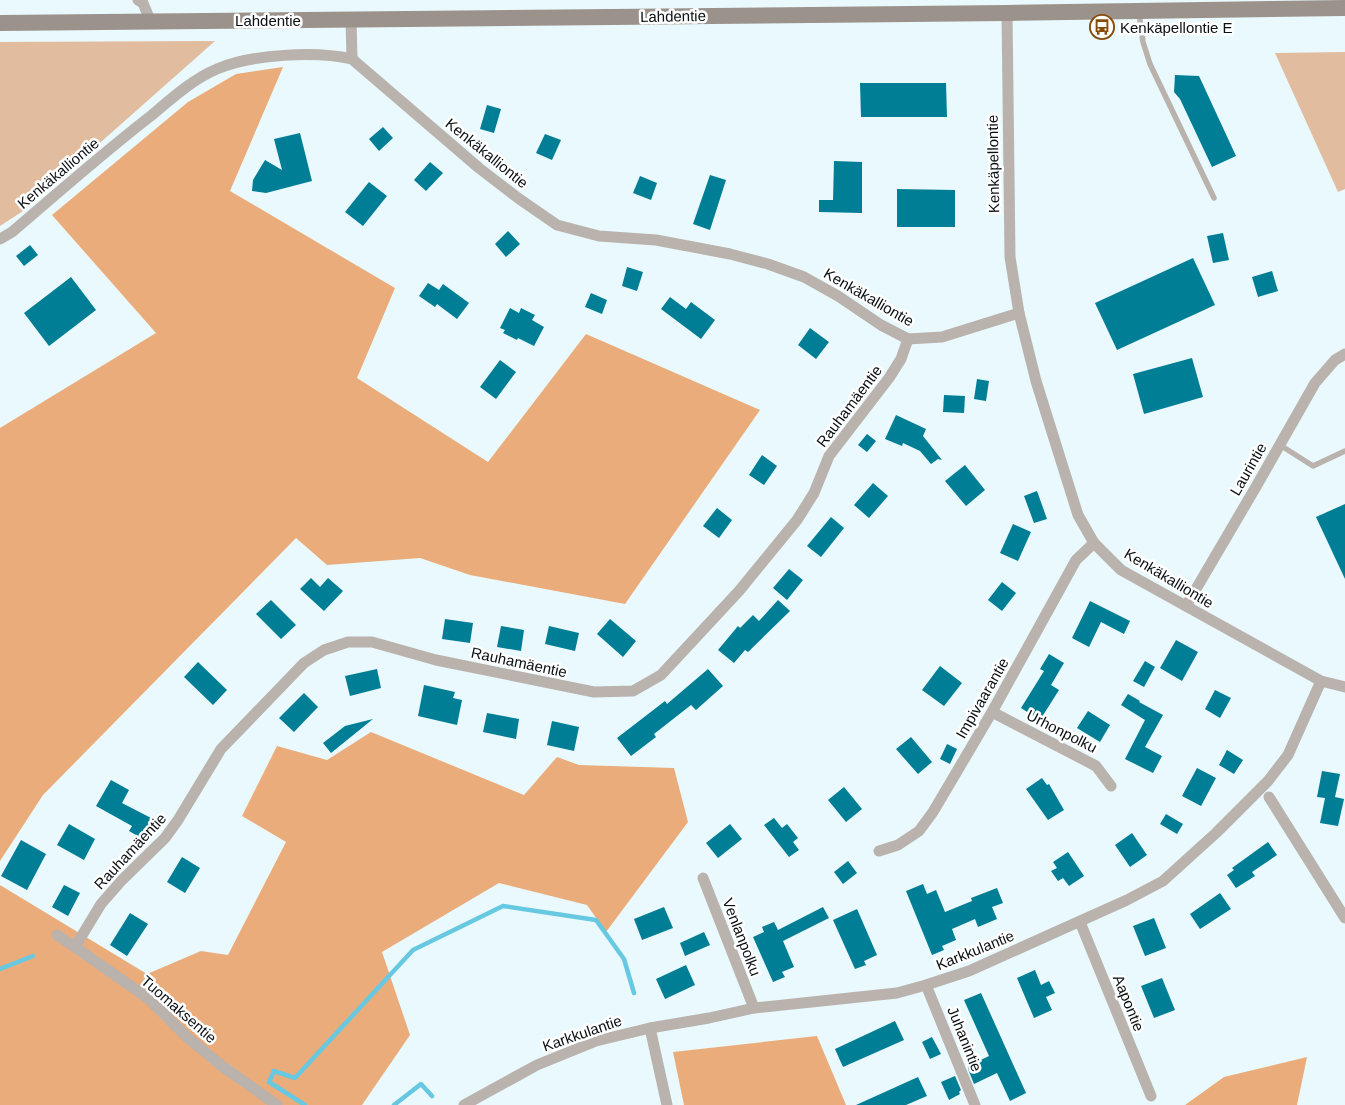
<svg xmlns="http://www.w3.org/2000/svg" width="1345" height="1105" font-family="Helvetica,sans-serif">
<rect width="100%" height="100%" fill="#e9f9fd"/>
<g fill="#e2bc9e">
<polygon points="215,41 23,211 0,226 0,42"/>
<polygon points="1345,52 1345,189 1338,192 1275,53"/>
</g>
<g fill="#eaac7a">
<polygon points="283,67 230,191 395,288 357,378 488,462 586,334 760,410 625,604 470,575 420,558 327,565 296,538 43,795 0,861 0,428 156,333 52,215 188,102 236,74"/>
<polygon points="371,732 524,795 557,757 579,765 674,768 688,822 606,932 587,905 499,883 382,952 410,1035 362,1105 0,1105 0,885 147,974 201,951 228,955 286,842 242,816 277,746 327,760"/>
<polygon points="817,1036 846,1105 684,1105 673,1052"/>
<polygon points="1307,1057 1297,1105 1185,1105 1224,1077"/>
</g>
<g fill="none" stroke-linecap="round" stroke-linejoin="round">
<g stroke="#67c8e1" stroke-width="4.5">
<polyline points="0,969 33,956"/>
<polyline points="305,1105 269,1082 274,1071 295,1078 413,950 503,906 596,920 624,959 634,993"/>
<polyline points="394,1105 421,1084 432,1096"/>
</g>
</g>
<g fill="#007e95">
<polygon points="1175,75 1199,76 1236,156 1212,167 1180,99 1174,92"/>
<polygon points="860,83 946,83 947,117 861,117"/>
<polygon points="487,105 501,109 494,133 480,129"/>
<polygon points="383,127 393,138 379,151 369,139"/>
<polygon points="300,133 312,181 266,193 252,191 253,180 265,160 282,170 274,139"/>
<polygon points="545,134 561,140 552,160 536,153"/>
<polygon points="834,161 862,162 862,213 819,212 819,200 833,200"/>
<polygon points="430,162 443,173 426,191 414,180"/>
<polygon points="710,175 726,180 710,230 693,224"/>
<polygon points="640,176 657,183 651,200 633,193"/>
<polygon points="369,182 387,196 363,226 345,212"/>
<polygon points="897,189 955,190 955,227 897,227"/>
<polygon points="508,231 520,244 506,257 495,244"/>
<polygon points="1223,233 1229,260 1213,263 1207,236"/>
<polygon points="30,245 38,255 24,266 16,256"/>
<polygon points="1193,258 1215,305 1117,350 1095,303"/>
<polygon points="627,267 643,272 637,291 622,286"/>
<polygon points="1272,271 1278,291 1258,297 1252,277"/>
<polygon points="71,277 96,310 49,346 24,313"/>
<polygon points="428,283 439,290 443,284 469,303 457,319 437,304 435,307 419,296"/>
<polygon points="591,293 607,300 602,314 585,307"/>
<polygon points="670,297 686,309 691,302 715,320 701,339 661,309"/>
<polygon points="510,308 519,313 521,308 535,315 532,320 544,327 534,346 518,338 517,340 503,333 505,330 500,328"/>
<polygon points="810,328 829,342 816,359 798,345"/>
<polygon points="1192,358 1203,397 1144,414 1133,374"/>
<polygon points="500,360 516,372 496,399 480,387"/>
<polygon points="977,379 989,381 986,401 974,399"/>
<polygon points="944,395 965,396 964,413 943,412"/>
<polygon points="896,415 926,429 923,436 942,460 938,459 931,464 920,451 903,443 902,446 885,439"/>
<polygon points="867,434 876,441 867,452 858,445"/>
<polygon points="762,455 777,466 764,485 749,475"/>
<polygon points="965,465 985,490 966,506 945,481"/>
<polygon points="873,483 888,496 869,518 854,505"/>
<polygon points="1037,491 1047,519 1034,523 1024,496"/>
<polygon points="1345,504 1345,579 1316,517"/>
<polygon points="717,508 732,520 719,538 703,526"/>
<polygon points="831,517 844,528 821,557 807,546"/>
<polygon points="1013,524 1031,532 1018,561 1000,553"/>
<polygon points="789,569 803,580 787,600 773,588"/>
<polygon points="311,578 320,587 328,578 343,591 324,611 300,589"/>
<polygon points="1002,582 1016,593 1002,611 988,600"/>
<polygon points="271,600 296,625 281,639 256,614"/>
<polygon points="778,600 790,611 748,652 745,650 734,663 718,650 738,626 740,628 753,615 759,621"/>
<polygon points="1090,601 1130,621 1124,634 1101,622 1089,647 1072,638"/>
<polygon points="445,619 473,623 470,643 442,639"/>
<polygon points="610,619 636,641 623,657 597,634"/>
<polygon points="501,626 524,630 521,651 497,647"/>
<polygon points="549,626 579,633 575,651 545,644"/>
<polygon points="1176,640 1198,652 1182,681 1160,668"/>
<polygon points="1049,654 1064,663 1051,685 1059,690 1040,720 1021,708 1044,671 1040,669"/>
<polygon points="1145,661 1155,667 1144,687 1133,681"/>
<polygon points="198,662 227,690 213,705 184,677"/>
<polygon points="940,666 962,683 944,706 922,690"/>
<polygon points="377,669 381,688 350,696 345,676"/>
<polygon points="708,669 723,686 696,710 691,705 654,734 656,737 631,756 617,738 665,701 667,704"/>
<polygon points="424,685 455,692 453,698 462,700 457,725 418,716"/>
<polygon points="1215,690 1231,698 1220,718 1205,709"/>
<polygon points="304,693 318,707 294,732 279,718"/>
<polygon points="1128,694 1140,701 1139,702 1163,715 1145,747 1162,756 1153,773 1125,759 1145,720 1121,705"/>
<polygon points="1088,711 1110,725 1100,742 1077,728"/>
<polygon points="487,713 519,719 516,739 483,732"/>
<polygon points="373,719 331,753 323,743 345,726"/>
<polygon points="552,721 579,727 574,751 547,745"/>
<polygon points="911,737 932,762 918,774 896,749"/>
<polygon points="947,744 957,749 950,764 940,759"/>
<polygon points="1227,750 1243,760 1234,774 1219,765"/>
<polygon points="1197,768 1216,778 1201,806 1182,796"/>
<polygon points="1322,771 1340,774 1335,797 1344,799 1338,826 1320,823 1325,798 1317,797"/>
<polygon points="1042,778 1047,785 1049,784 1064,810 1048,820 1026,789"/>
<polygon points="111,780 129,790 122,803 153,819 143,839 129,831 132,826 96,806"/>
<polygon points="844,787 862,809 846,822 828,800"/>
<polygon points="1166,814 1183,824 1177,834 1160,824"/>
<polygon points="774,818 782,828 787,824 798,838 793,842 799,850 789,857 764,825"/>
<polygon points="69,824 95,839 84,860 57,845"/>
<polygon points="730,824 742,839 718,858 706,843"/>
<polygon points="1132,833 1147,855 1130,867 1115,845"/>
<polygon points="21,840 46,854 27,890 1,876"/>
<polygon points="1268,842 1277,855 1252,872 1255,876 1236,888 1227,875 1234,870 1232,868"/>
<polygon points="1068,852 1084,876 1069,886 1063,878 1058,881 1051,871 1057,868 1053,862"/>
<polygon points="182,857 200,868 185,893 167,882"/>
<polygon points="848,861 857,873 843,884 834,872"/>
<polygon points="923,884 927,894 936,890 945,912 972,901 971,898 997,888 1003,903 992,907 997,919 978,927 975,919 952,929 956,940 942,946 944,950 932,955 906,891"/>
<polygon points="64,885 80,893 68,916 52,907"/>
<polygon points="1220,893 1231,909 1200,929 1190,914"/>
<polygon points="664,907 673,928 642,940 634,919"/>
<polygon points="823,907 829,918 783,941 794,967 782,972 785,977 773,982 753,937 764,932 762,927 774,922 778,930"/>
<polygon points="857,909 877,955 864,961 866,965 855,969 833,920"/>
<polygon points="130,913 148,924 127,956 110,945"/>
<polygon points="1154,918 1166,948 1145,956 1133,926"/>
<polygon points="704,932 710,945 685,956 680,943"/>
<polygon points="686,965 695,985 665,999 656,979"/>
<polygon points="1035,970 1041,985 1049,981 1055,993 1046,997 1052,1010 1034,1018 1017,978"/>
<polygon points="1162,978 1175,1010 1154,1018 1141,986"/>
<polygon points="981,993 1026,1093 1010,1101 997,1073 974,1084 968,1069 968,1066 989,1056 964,1000"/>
<polygon points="895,1021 904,1040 843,1067 835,1049"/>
<polygon points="932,1037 941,1054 930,1059 922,1042"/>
<polygon points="955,1076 961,1090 959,1092 960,1094 949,1100 941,1082"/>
<polygon points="918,1077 927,1096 906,1105 856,1105"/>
</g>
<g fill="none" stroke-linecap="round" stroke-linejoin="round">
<g stroke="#b9b2ad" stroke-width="5.5">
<polyline points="1139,13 1143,42 1150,64 1214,198"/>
<polyline points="1280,445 1313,466 1345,451"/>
</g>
<g stroke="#b9b2ad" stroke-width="11">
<polyline points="138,0 143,3 150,20"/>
<polyline points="1007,13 1010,257 1019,313"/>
<polyline points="351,19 352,59"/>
<path d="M0 239 12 232C58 193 104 152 152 115 172 98 193 79 217 69 252 54 316 51 352 59L479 168 518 198 557 225 599 236 656 240 730 254 768 264 804 277 838 296 881 325 908 339 942 337 1019 313 1036 381 1078 515 1094 543 1121 570 1321 681 1345 687"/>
<polyline points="1186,606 1257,485 1315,383 1335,360 1345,354"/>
<polyline points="992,712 1096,766 1111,786"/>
<polyline points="1269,797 1345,918"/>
<polyline points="879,851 898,845 919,831 933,812 992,712 1076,560 1094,543"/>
<polyline points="703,878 754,1008"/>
<polyline points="1080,922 1151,1096"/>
<polyline points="57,935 75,947"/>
<polyline points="926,985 975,1105"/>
<polyline points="650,1028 667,1105"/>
<polyline points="277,1105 222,1066 187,1037 149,999 75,947 101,904 122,880 165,838 178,820 221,749 304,663 324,650 348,642 372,642 436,660 594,692 633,691 661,675 739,591 797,520 814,493 829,456 889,378 901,359 908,339"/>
<polyline points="464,1105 537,1065 596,1041 650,1028 709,1018 754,1008 897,993 926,985 969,971 1127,900 1163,881 1216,833 1268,781 1288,755 1321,681"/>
</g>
<polyline stroke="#9b928b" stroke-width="16" points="0,23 1007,13 1345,8"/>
</g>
<defs>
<symbol id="bus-ring" viewBox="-11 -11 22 22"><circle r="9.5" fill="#fff" stroke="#884c09" stroke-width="1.5"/><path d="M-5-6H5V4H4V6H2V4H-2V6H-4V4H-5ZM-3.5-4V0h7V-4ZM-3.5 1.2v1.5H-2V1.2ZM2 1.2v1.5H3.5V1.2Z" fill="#884c09"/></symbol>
</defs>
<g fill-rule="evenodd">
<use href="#bus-ring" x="1088" y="13" width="28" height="28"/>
</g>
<g text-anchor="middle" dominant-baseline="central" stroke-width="5" stroke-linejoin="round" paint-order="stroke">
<g font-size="15" fill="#091012" stroke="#fff">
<text transform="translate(673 16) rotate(-1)">Lahdentie</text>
<text x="268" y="20">Lahdentie</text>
<text transform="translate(487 153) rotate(39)">Kenkäkalliontie</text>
<text transform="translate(993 164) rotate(-91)">Kenkäpellontie</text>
<text transform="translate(58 173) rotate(-40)">Kenkäkalliontie</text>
<text transform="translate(869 297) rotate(30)">Kenkäkalliontie</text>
<text transform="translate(849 406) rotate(-53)">Rauhamäentie</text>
<text transform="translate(1248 469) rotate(-60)">Laurintie</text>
<text transform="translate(1169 578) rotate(31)">Kenkäkalliontie</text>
<text transform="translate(519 662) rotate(12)">Rauhamäentie</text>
<text transform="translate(982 698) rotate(-60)">Impivaarantie</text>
<text transform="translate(1062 731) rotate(27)">Urhonpolku</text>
<text transform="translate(130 851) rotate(-47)">Rauhamäentie</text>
<text transform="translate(742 937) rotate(69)">Venlanpolku</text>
<text transform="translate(975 950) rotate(-22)">Karkkulantie</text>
<text transform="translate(1129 1003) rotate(68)">Aapontie</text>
<text transform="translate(179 1009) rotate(41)">Tuomaksentie</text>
<text transform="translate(582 1033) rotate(-19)">Karkkulantie</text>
<text transform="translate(965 1039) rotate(68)">Juhanintie</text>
</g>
<g font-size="15" fill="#091012" stroke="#fff" text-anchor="start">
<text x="1120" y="27">Kenkäpellontie E</text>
</g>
</g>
</svg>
